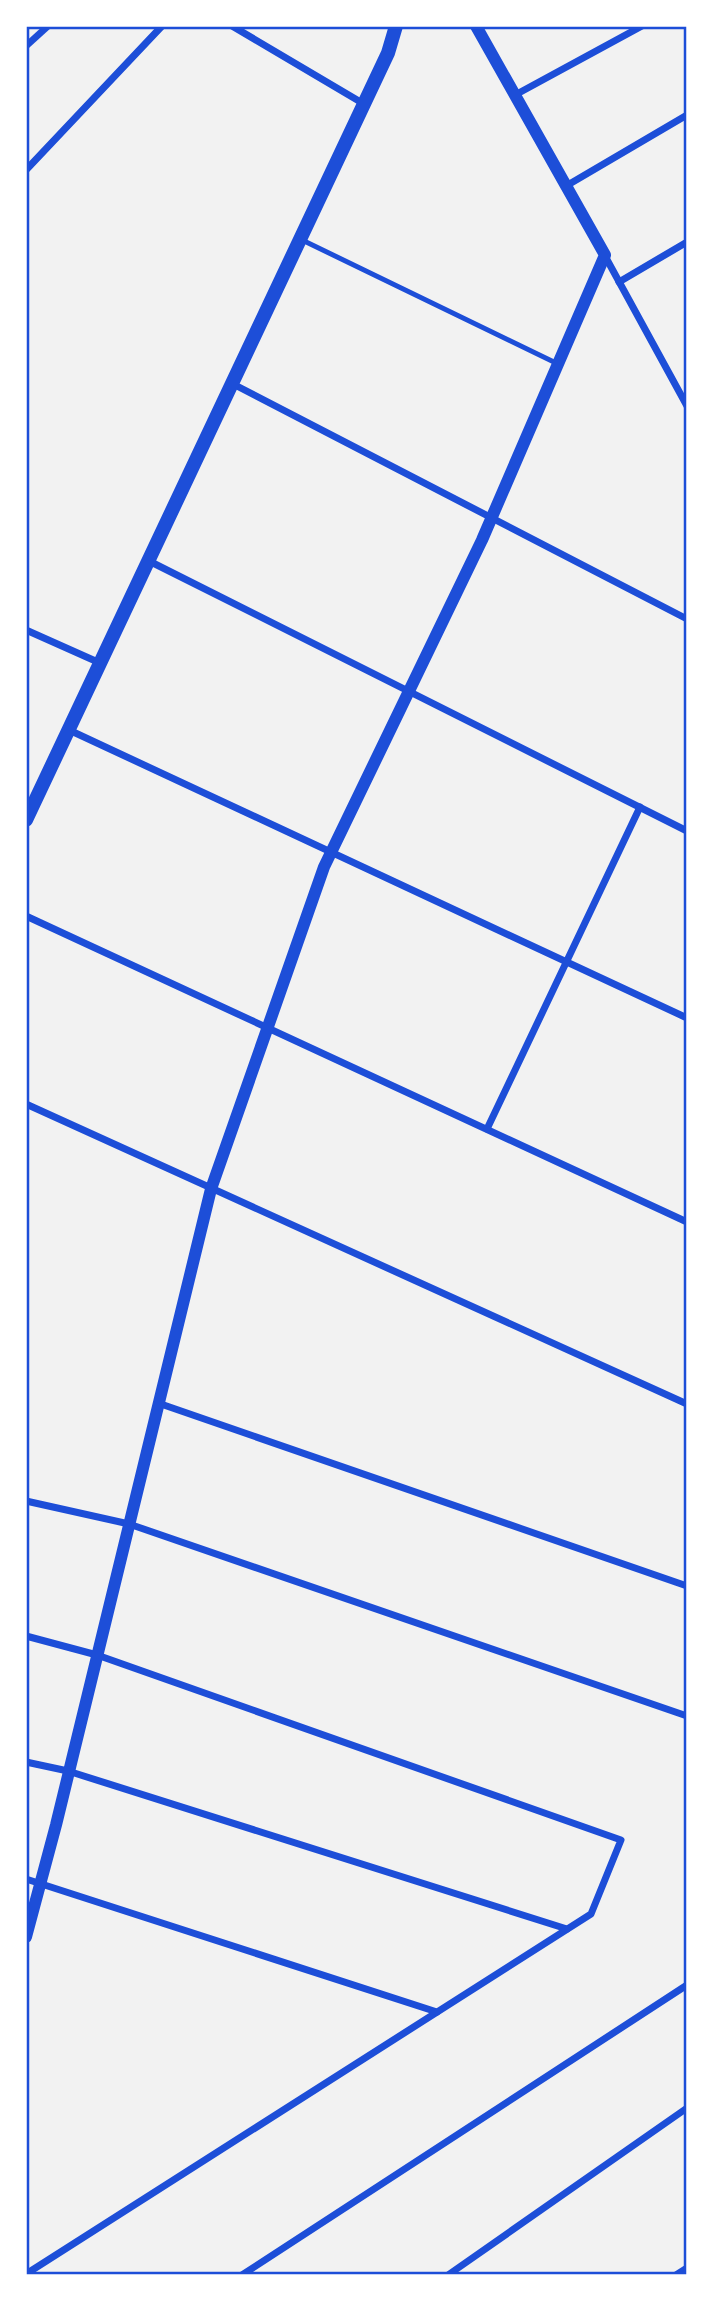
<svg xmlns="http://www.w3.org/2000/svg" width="713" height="2301" font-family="Mulish,sans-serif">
<rect width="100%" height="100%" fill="#f2f2f2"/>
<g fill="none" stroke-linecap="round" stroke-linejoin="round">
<polyline stroke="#1d4ed8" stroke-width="5" points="300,239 556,363"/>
<g stroke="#1d4ed8" stroke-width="7">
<polyline points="232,26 364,104"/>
<polyline points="26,46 48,26"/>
<polyline points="515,95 642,26"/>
<polyline points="26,170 162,26"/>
<polyline points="566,186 687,115"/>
<polyline points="605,256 687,406"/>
<polyline points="619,282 687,242"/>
<polyline points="233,384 687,619"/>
<polyline points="149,561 687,831"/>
<polyline points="26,630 100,663"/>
<polyline points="69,730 687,1018"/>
<polyline points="26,916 687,1222"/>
<polyline points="26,1104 687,1404"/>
<polyline points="487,1129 640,807"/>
<polyline points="158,1403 687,1586"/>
<polyline points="26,1501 129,1524 687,1716"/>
<polyline points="26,1636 97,1655 621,1840 591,1914 26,2274"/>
<polyline points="26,1762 68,1771 567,1929"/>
<polyline points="26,1879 437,2012"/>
<polyline points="242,2275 687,1985"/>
<polyline points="448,2275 687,2108"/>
<polyline points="676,2275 687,2268"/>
</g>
<polyline stroke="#1d4ed8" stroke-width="12" points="26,1937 56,1825 211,1189 324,867 482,540 605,255 476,26"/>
<polyline stroke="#1d4ed8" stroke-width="14" points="26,820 388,53 396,26"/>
</g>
<rect width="713" height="2301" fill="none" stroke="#ffffff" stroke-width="56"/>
<rect x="28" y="28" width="657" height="2245" fill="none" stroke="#1d4ed8" stroke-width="2.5"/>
</svg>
